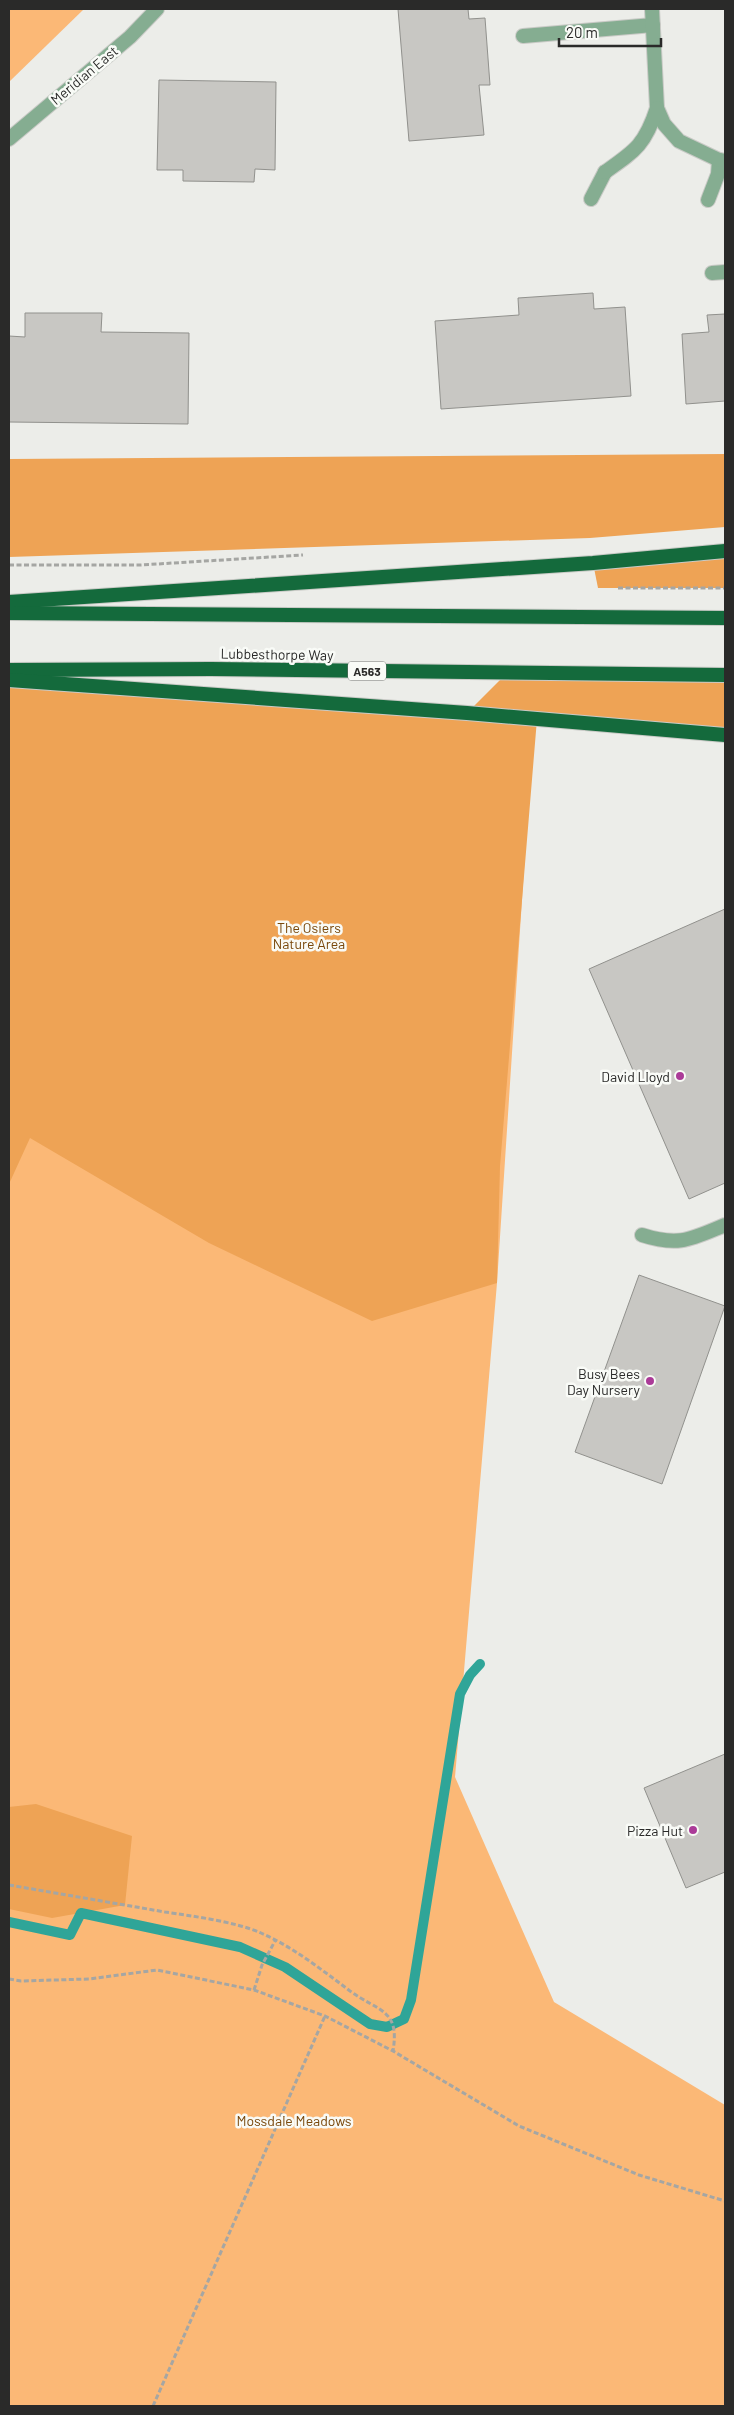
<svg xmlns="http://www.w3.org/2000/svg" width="734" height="2415" font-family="Barlow,sans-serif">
<rect width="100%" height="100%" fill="#ecede9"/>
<g fill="#fbb876">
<polygon points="9,9 84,9 9,82"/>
<polygon points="9,705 530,738 530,777 497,1283 455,1777 554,2002 725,2105 725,2406 9,2406"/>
</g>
<g fill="#eea355">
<polygon points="725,454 725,527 590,538 9,557 9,459"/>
<polygon points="725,552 725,588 598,588 593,563"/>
<polygon points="506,674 725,675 725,734 537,719 500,1166 497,1283 372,1321 209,1243 30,1138 9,1184 9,680 467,713"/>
<polygon points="36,1804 132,1836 125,1905 52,1918 9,1909 9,1807"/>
</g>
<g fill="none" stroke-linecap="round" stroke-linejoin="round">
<polyline stroke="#2fa598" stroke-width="10" points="9,1922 70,1935 81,1913 240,1947 285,1967 370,2024 387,2027 404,2019 411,2000 460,1694 470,1675 480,1664"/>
</g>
<g fill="#c8c7c3" stroke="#91918d">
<polygon points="398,9 468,9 469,19 485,18 490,85 479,85 484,135 409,141"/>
<polygon points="159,80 276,82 275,170 255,169 254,182 183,181 183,170 157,170"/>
<polygon points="593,293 594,309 625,307 631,396 441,409 435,321 519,315 518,298"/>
<polygon points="25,313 102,313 101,332 189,333 188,424 9,422 9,336 25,337"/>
<polygon points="725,314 725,401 686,404 682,334 709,332 707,315"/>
<polygon points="725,909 725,1183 689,1199 589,969"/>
<polygon points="639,1275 725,1306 662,1484 575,1452"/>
<polygon points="725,1754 725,1872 686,1888 644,1788"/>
</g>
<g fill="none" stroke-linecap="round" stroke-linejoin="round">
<defs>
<g id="service">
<polyline points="523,36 653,25"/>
<polyline points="591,199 605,172"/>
<polyline points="708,200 718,174 719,160 725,161"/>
<polyline points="712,273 725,272"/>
<path d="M642 1235C679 1247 691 1239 725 1225"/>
</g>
<g id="minor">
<polyline points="652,9 657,108 664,124 679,141 719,160"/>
<path d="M605 172C635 151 645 145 657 108"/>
</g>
<polyline id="tertiary" points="9,139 130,37 157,9"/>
<g id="trunk">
<polyline points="9,602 593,563 725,551"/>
<polyline points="9,613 725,618"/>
<polyline points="9,670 211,669 725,675"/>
<polyline points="9,680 467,713 725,735"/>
</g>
</defs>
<use href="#service" stroke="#c9cac6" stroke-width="16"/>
<use href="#minor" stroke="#c9cac6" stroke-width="16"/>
<use href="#tertiary" stroke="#c9cac6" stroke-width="16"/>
<use href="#trunk" stroke="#c9cac6" stroke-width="16"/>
<g stroke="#a5a6a3" stroke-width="3" stroke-dasharray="5 2.5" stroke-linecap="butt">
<polyline points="9,565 141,565 303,555"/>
<polyline points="618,588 725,588"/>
<path d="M9 1885C61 1894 113 1903 165 1912 192 1916 237 1922 261 1933 293 1947 322 1970 350 1991 379 2012 400 2009 393 2051"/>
<polyline points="9,1979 21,1981 89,1979 157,1970 254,1990 325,2016 393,2051 519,2126 639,2175 725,2201"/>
<polyline points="254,1990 262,1965 275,1941"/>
<polyline points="153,2406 325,2016"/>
</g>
<use href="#service" stroke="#85ad91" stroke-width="14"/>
<use href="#minor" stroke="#85ad91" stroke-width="14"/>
<use href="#tertiary" stroke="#85ad91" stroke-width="14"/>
<use href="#trunk" stroke="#146a3c" stroke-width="14"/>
</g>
<g fill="#ab3b98" stroke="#f9fbf7" stroke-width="2">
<circle cx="680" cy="1076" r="5"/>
<circle cx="650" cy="1381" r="5"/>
<circle cx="693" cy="1830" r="5"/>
</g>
<g text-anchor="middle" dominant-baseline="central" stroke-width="5" stroke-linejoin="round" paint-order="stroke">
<rect fill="#f9fbf7" stroke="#686967" stroke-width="1" x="348" y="661.5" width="38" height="19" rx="4"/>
<g font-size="12" font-weight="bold" fill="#2a2a29">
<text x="367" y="671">A563</text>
</g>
<g font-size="14" fill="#2a2a29" stroke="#f9fbf7">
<text transform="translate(84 75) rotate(-40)">Meridian East</text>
<text transform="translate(277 654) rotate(1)">Lubbesthorpe Way</text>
</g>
<g font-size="14" fill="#79480b" stroke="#f9fbf7">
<text x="309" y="927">The Osiers<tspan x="309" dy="16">Nature Area</tspan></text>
<text x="294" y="2120">Mossdale Meadows</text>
</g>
<g font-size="14" fill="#2a2a29" stroke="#f9fbf7" text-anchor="end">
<text x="670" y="1076">David Lloyd</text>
<text x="640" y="1373">Busy Bees<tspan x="640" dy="16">Day Nursery</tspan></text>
<text x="683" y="1830">Pizza Hut</text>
</g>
</g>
<rect width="734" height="2415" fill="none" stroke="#2a2a29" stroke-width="20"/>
<path d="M559 38v8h102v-8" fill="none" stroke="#2a2a29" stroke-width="2.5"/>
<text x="566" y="38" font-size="15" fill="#2a2a29" stroke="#f9fbf7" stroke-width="4" paint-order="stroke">20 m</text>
</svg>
